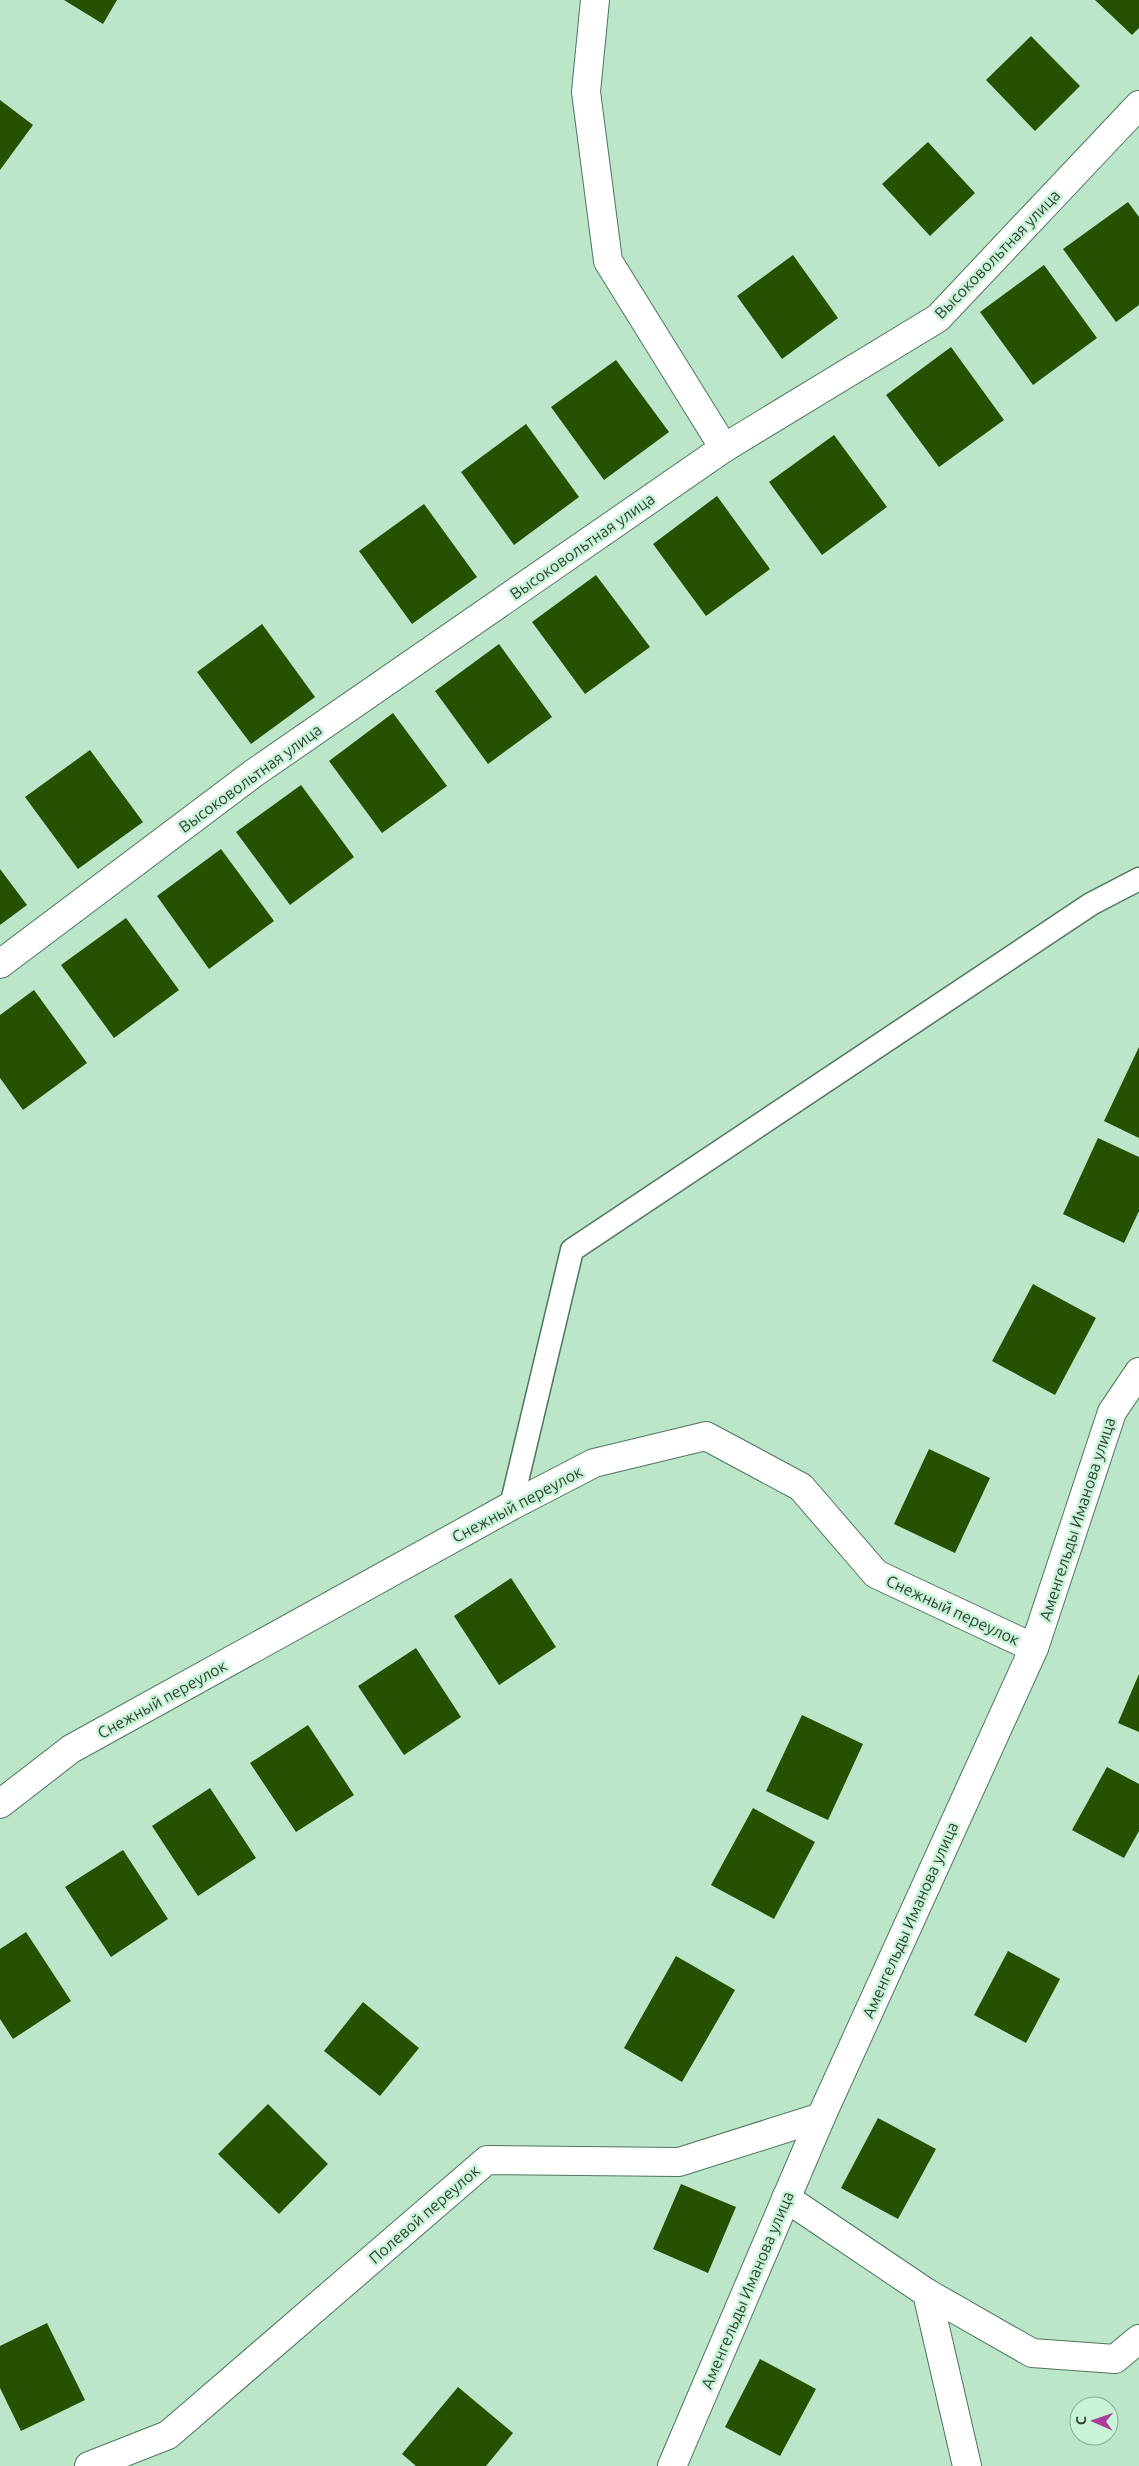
<svg xmlns="http://www.w3.org/2000/svg" width="1139" height="2466" font-family="Ubuntu,sans-serif">
<rect width="100%" height="100%" fill="#bbe6c9"/>
<g fill="#265101">
<polygon points="64,0 117,0 103,24"/>
<polygon points="1095,0 1139,0 1139,28 1132,35"/>
<polygon points="1031,36 1080,86 1035,131 986,80"/>
<polygon points="0,100 33,125 0,170"/>
<polygon points="928,142 975,193 930,236 882,184"/>
<polygon points="1128,202 1139,217 1139,305 1116,322 1063,249"/>
<polygon points="793,255 838,318 782,359 737,296"/>
<polygon points="1044,265 1097,338 1033,385 980,312"/>
<polygon points="951,347 1004,420 939,467 886,395"/>
<polygon points="616,360 669,432 604,480 551,407"/>
<polygon points="526,424 579,497 514,545 461,472"/>
<polygon points="834,435 887,507 822,555 769,482"/>
<polygon points="717,496 770,569 706,616 653,544"/>
<polygon points="424,504 477,577 412,624 359,551"/>
<polygon points="596,575 650,647 585,694 532,622"/>
<polygon points="262,624 315,697 251,744 197,672"/>
<polygon points="499,644 552,717 488,764 435,691"/>
<polygon points="393,713 447,786 382,833 329,761"/>
<polygon points="90,750 143,822 78,869 25,797"/>
<polygon points="301,785 354,857 290,905 236,832"/>
<polygon points="221,849 274,921 209,969 157,896"/>
<polygon points="0,869 27,905 0,925"/>
<polygon points="126,918 179,990 114,1038 61,965"/>
<polygon points="34,990 87,1063 23,1110 0,1078 0,1015"/>
<polygon points="1139,1047 1139,1138 1104,1121"/>
<polygon points="1098,1138 1139,1157 1139,1211 1124,1243 1063,1214"/>
<polygon points="1033,1284 1096,1318 1055,1395 992,1361"/>
<polygon points="929,1449 990,1478 955,1553 894,1524"/>
<polygon points="511,1578 556,1647 499,1685 454,1616"/>
<polygon points="416,1648 461,1717 404,1755 358,1686"/>
<polygon points="1139,1674 1139,1732 1118,1723"/>
<polygon points="802,1715 863,1744 828,1820 766,1791"/>
<polygon points="308,1725 354,1795 296,1832 250,1763"/>
<polygon points="1107,1767 1139,1784 1139,1831 1124,1858 1072,1830"/>
<polygon points="210,1788 256,1858 198,1896 152,1826"/>
<polygon points="753,1808 815,1842 774,1919 711,1885"/>
<polygon points="123,1850 168,1919 111,1957 65,1887"/>
<polygon points="26,1932 71,2001 13,2039 0,2019 0,1949"/>
<polygon points="1008,1951 1060,1979 1026,2043 974,2015"/>
<polygon points="676,1956 735,1990 682,2082 624,2048"/>
<polygon points="363,2002 419,2048 380,2096 324,2051"/>
<polygon points="268,2104 328,2164 279,2214 218,2154"/>
<polygon points="878,2118 936,2149 898,2219 841,2188"/>
<polygon points="681,2184 736,2207 708,2273 653,2249"/>
<polygon points="47,2323 85,2400 21,2431 0,2388 0,2346"/>
<polygon points="760,2359 816,2389 780,2456 725,2427"/>
<polygon points="458,2387 513,2433 486,2466 416,2466 402,2454"/>
</g>
<g fill="none" stroke-linecap="round" stroke-linejoin="round">
<defs>
<polyline id="lane" points="511,1506 572,1250 1091,904 1139,879"/>
<g id="street">
<polyline points="595,0 586,92 608,261 724,448"/>
<polyline points="0,964 254,773 724,448 938,318 1139,105"/>
<polyline points="0,1804 71,1749 511,1506 594,1463 706,1436 801,1487 876,1574 1034,1648"/>
<polyline points="786,2198 927,2293 967,2466"/>
<polyline points="927,2293 1032,2353 1115,2359 1139,2339"/>
<polyline points="89,2466 168,2435 487,2160 679,2162 821,2117"/>
<polyline points="672,2466 821,2117 1034,1648 1112,1412 1139,1372"/>
</g>
</defs>
<use href="#lane" stroke="#4f765d" stroke-width="25"/>
<use href="#street" stroke="#4f765d" stroke-width="30"/>
<use href="#lane" stroke="#fff" stroke-width="22"/>
<use href="#street" stroke="#fff" stroke-width="28"/>
</g>
<g text-anchor="middle" dominant-baseline="central" stroke-width="5" stroke-linejoin="round" paint-order="stroke">
<g font-size="16" fill="#2f4135" stroke="#c8f3d6">
<text transform="translate(997 254) rotate(-46)">Высоковольтная улица</text>
<text transform="translate(582 546) rotate(-35)">Высоковольтная улица</text>
<text transform="translate(250 778) rotate(-36)">Высоковольтная улица</text>
<text transform="translate(517 1504) rotate(-28)">Снежный переулок</text>
<text transform="translate(1077 1519) rotate(-72)">Аменгельды Иманова улица</text>
<text transform="translate(953 1610) rotate(25)">Снежный переулок</text>
<text transform="translate(162 1699) rotate(-29)">Снежный переулок</text>
<text transform="translate(910 1920) rotate(-66)">Аменгельды Иманова улица</text>
<text transform="translate(424 2214) rotate(-41)">Полевой переулок</text>
<text transform="translate(747 2290) rotate(-67)">Аменгельды Иманова улица</text>
</g>
</g>
<g transform="translate(1094 2421) rotate(272)"><circle r="24" fill="#c8f3d6" stroke="#8bac96"/>
<path d="M0-4L9 19L0 12L-9 19Z" fill="#ac3c99"/>
<text y="-8" font-size="14" font-weight="bold" text-anchor="middle" fill="#2f4135">С</text>
</g>
</svg>
